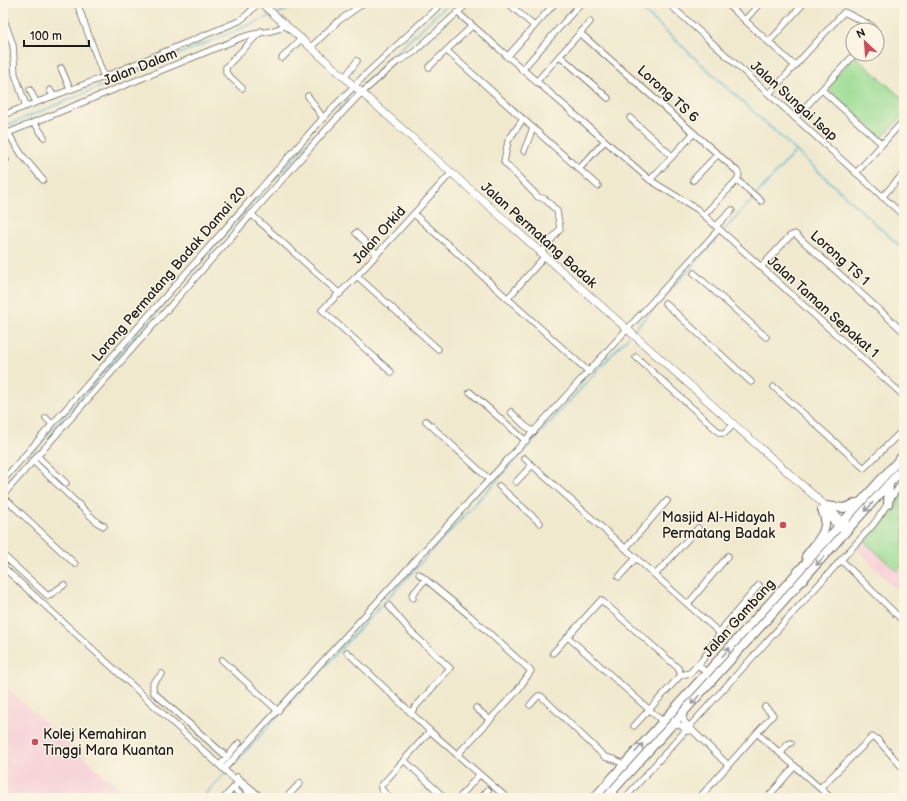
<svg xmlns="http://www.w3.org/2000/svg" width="907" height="801" font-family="'Balsamiq Sans',sans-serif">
<rect width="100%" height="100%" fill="#fcf5e5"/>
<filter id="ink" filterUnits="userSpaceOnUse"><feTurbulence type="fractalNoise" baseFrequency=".025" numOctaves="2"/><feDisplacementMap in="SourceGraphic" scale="8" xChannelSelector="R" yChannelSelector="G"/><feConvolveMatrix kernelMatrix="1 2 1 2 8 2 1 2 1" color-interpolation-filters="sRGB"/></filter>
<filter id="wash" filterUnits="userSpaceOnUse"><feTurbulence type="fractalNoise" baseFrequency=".012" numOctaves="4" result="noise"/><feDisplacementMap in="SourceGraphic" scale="16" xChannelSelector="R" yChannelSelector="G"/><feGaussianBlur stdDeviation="0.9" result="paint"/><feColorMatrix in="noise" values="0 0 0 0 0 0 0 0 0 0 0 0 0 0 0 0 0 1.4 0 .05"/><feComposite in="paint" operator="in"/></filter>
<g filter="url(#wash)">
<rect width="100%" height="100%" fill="#f0e9ce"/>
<g fill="#f6cfd7">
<polygon points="904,484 904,598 857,549 897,508 898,490"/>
<polygon points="3,685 129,798 3,798"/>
</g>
<g fill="#99db93" stroke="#5a7c58">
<polygon points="855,56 904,100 904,114 882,138 826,87"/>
<polygon points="904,484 904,564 897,571 865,542 897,508 898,490"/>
</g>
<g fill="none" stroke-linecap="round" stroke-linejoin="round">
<g stroke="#59bad7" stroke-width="1.5">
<polyline points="635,3 904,250"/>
<polyline points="277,14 303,3"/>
<polyline points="363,85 448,3"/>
<polyline points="3,127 271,16"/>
<polyline points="756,195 795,152"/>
<polyline points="724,230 754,198"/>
<polyline points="633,331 722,233"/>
<polyline points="3,486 255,200 354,94"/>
<polyline points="231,767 430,553 628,337"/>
<polyline points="202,798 225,773"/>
</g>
</g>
</g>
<g filter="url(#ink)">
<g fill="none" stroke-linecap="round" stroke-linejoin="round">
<defs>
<g id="minor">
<polyline points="77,3 104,77"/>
<polyline points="508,3 534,26"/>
<polyline points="668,3 904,216"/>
<polyline points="726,3 795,66"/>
<polyline points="458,13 650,180 697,209 904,396"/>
<polyline points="3,17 13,45 15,74 26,106"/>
<polyline points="745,20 760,3"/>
<polyline points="580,33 737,171 739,175 737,180 704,215"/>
<polyline points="769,42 804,3"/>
<polyline points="311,47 337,22 364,3"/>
<polyline points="447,51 598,186"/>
<polyline points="560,56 608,98"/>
<polyline points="507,57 555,3"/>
<polyline points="282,58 302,38"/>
<polyline points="429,67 472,26"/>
<polyline points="61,68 70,89"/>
<polyline points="522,70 581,3"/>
<polyline points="345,77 357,61"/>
<polyline points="536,82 590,22"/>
<polyline points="242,88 226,73 226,67 261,31"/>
<polyline points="30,90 36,102"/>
<polyline points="50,90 53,96"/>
<polyline points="822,90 882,144"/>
<polyline points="769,94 844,12 872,26 874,30"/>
<polyline points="308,96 323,118"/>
<polyline points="3,115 104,77 239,21 247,15 258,3"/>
<polyline points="630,118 672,156"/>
<polyline points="795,118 855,54"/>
<polyline points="523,119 508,141 504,162 538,197 545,199 557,211 560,229 540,254"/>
<polyline points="34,122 44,137"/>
<polyline points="8,133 22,155 43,180"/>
<path d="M3 135C83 102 163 70 243 37 256 32 277 33 286 24"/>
<polyline points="524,151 533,128"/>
<polyline points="3,156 6,160"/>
<polyline points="579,169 604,142"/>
<polyline points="856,173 904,120"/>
<polyline points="650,180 694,133"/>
<polyline points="693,180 718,154"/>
<polyline points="737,180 761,201"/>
<polyline points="882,197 904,173"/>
<polyline points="251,214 340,294"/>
<polyline points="414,214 589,372"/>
<polyline points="716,226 732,210"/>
<polyline points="356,233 377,254"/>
<polyline points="761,267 790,236 795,234 904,332"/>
<polyline points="694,273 766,337"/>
<polyline points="357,276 438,349"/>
<polyline points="508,298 544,257"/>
<polyline points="665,303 751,382"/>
<polyline points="636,357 720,433 725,433 733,425"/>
<polyline points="391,372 322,310 357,276 451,173"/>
<polyline points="774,387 864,468 904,429"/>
<polyline points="470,392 526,441"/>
<polyline points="511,412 524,425 534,432"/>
<polyline points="46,418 52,424"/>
<polyline points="426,421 490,480"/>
<polyline points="37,456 66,483"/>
<polyline points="524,458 721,634"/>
<polyline points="33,461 98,523 104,526"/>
<polyline points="3,480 323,118 364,76 442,3"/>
<polyline points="516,482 532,465"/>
<polyline points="499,486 540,523"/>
<polyline points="3,495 326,130 359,95 397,62 413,53 468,3"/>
<polyline points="3,507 8,501 75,564"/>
<polyline points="626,548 667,501"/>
<polyline points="3,555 48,596 64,585"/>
<polyline points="841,560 904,622"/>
<polyline points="3,567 255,798"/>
<polyline points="419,574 470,616 531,671 517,691 457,755"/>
<polyline points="655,575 698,528"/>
<polyline points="619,577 636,558"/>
<polyline points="413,598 412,595 425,580"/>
<polyline points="688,604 728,556"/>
<polyline points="389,606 411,632 450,668 411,712"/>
<polyline points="568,637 663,722"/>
<polyline points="347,652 430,731 507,798"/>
<polyline points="553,653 601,600 678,668 681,675 634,726"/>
<polyline points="222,660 278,711"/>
<polyline points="698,665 707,673"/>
<polyline points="162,674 153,683 153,692 227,757"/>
<polyline points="681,675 690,673 704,658 725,625 759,585"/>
<polyline points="530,705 538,696 541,696 605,757 616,760 624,765"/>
<polyline points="476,708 490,720"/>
<polyline points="683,714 684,721 689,727 728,765"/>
<polyline points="673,724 680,725 688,731"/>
<path d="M689 727 872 526C884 512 891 495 904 481"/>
<polyline points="757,733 831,798"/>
<polyline points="781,753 788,744 791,743"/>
<polyline points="404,760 445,798"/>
<polyline points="220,765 239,743"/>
<polyline points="224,769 719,229"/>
<polyline points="237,777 262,798"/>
<polyline points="233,788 244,798"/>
<polyline points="820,788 872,737 877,739 902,767"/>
<polyline points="224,798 238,783"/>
<polyline points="286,798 300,783"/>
<polyline points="390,798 381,789 381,786 430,731"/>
<polyline points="459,798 479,775"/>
<polyline points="481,798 488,790"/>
<polyline points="625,798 686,730"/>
<polyline points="699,798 773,715 765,707"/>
<polyline points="767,798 795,766"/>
</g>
<g id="major">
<polyline points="261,3 847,525"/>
<polyline points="822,510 842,529"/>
</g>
<g id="highway">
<polyline points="888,504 889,484"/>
<polyline points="825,506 844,508 857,503"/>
<path d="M806 556C817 541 832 529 822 510"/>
<polyline points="594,798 904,454"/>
<polyline points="606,798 904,467"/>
</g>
</defs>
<use href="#minor" stroke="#66645a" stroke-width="7"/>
<use href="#major" stroke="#66645a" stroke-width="8"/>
<use href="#highway" stroke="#66645a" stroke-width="10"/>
<use href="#minor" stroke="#fff" stroke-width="5.5"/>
<use href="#major" stroke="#fff" stroke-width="7"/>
<use href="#highway" stroke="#fff" stroke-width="8"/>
</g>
<defs><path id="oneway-shaft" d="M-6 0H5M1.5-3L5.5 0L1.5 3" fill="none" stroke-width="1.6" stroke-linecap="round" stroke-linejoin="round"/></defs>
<g stroke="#999">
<use href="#oneway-shaft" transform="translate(869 507) rotate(132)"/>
<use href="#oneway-shaft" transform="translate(820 561) rotate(132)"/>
<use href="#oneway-shaft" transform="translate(726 652) rotate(-48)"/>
<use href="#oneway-shaft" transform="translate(695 700) rotate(132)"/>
<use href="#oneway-shaft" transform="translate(639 748) rotate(-48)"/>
</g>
</g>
<g fill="#d1495b" stroke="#fcf5e5" stroke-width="1.5">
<circle cx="783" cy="525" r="4"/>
<circle cx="35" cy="742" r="4"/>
</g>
<g text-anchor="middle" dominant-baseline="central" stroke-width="3" stroke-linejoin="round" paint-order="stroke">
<g font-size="14" fill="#1c1c1c" stroke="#fcf5e5">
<text transform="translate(140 67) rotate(-22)">Jalan Dalam</text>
<text transform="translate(668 94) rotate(42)">Lorong TS 6</text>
<text transform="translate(794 101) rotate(42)">Jalan Sungai Isap</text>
<text transform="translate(379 235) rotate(-48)">Jalan Orkid</text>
<text transform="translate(539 235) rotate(42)">Jalan Permatang Badak</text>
<text transform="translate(840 258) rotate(42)">Lorong TS 1</text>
<text transform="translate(169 274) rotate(-49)">Lorong Permatang Badak Damai 20</text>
<text transform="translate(823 307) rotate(42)">Jalan Taman Sepakat 1</text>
<text transform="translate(739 618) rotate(-48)">Jalan Gambang</text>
</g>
<g font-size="14" fill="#1c1c1c" stroke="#fcf5e5" text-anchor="end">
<text x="775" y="517">Masjid Al-Hidayah<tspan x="775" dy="16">Permatang Badak</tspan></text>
<text x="43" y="734" text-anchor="start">Kolej Kemahiran<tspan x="43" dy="16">Tinggi Mara Kuantan</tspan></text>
</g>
</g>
<rect width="907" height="801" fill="none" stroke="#fcf5e5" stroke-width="16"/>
<g transform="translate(865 42) rotate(334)"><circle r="19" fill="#fcf5e5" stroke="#a29e95"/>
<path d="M0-3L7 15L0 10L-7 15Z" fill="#d1495b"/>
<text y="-6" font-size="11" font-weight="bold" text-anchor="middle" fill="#1c1c1c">N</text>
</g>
<path d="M24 40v6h65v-6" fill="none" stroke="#1c1c1c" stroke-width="2"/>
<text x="30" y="40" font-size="12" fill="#1c1c1c" stroke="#fcf5e5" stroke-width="3" paint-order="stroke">100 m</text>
</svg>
